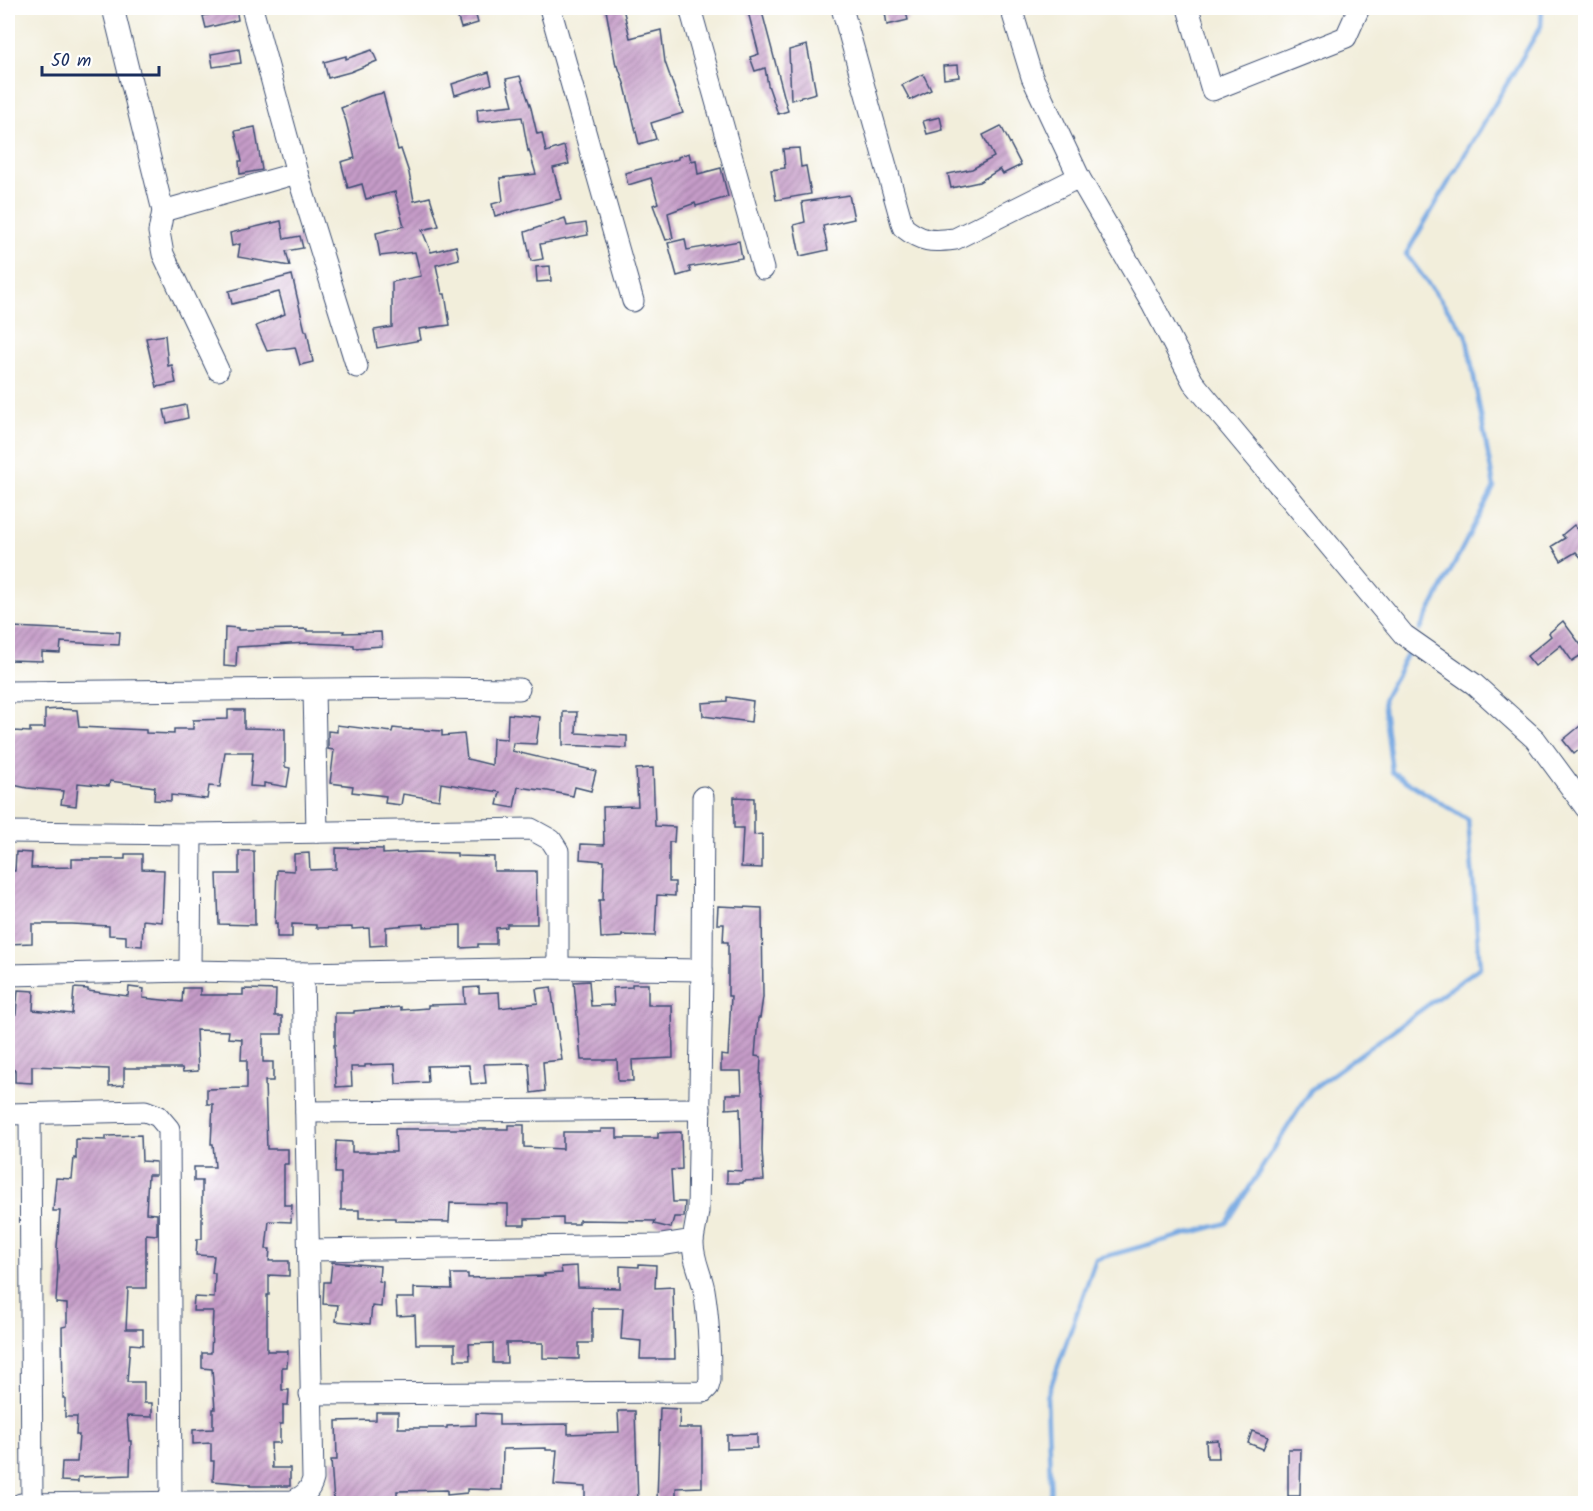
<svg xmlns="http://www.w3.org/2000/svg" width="1593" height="1511" font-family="Kalam,sans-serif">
<defs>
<pattern id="building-hatch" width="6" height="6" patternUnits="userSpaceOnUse" patternTransform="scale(1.5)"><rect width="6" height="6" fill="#c59bc7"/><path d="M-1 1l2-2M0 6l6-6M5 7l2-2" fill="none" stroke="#9f7fa5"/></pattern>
</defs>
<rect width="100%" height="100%" fill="#fff"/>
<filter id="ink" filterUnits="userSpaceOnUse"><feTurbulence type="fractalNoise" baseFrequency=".0167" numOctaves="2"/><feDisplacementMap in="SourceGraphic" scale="12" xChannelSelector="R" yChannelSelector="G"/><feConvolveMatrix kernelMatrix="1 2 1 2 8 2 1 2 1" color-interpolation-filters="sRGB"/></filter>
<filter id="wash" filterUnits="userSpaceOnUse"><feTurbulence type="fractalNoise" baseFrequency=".008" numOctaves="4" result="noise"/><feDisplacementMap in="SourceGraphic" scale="24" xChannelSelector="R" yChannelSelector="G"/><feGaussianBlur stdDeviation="1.35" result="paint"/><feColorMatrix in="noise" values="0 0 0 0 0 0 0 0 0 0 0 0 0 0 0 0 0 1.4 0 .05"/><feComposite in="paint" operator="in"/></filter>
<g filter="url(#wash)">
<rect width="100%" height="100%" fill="#f2eedb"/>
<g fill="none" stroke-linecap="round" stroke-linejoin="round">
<g stroke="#77a9e2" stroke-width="4.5">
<polyline points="1420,630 1494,487 1466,334 1406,254 1541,26 1542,8"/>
<polyline points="1051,1504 1047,1397 1096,1259 1227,1223 1311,1090 1480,967 1468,820 1392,772 1383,700 1408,653"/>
</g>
</g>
<g id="blocks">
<g fill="url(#building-hatch)">
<polygon points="236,8 238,20 206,28 203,16"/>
<polygon points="455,8 474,8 478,23 461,28"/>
<polygon points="623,8 630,38 661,30 665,62 683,113 651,123 656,139 639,144 625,86 618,66 616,66 606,10"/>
<polygon points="747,8 761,8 788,111 778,114 768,85 765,68 755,71 750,57 759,54"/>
<polygon points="905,8 908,20 887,25 885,12"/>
<polygon points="807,45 816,93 791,100 789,50"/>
<polygon points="239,49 241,63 213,67 211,54"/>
<polygon points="372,50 377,61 350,72 328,78 324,62 346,56 346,59"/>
<polygon points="958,65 959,77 944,79 943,66"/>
<polygon points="489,72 492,84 455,95 452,84"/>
<polygon points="923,74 931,90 910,100 902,85"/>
<polygon points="520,76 531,108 537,134 542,133 546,152 564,146 569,164 553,168 561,199 495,216 492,204 503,201 500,178 536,174 529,150 528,151 522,117 478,122 477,109 513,105 506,79"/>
<polygon points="383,93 398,150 401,149 409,173 414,201 430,197 439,226 422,230 431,252 456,246 459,259 436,265 442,294 445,294 450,325 419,329 421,340 377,348 374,330 392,327 392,282 421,276 415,252 380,256 376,233 404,226 395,192 366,199 362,184 348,188 341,162 355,158 346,121 341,108 370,96"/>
<polygon points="940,117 943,130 927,134 923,121"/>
<polygon points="1001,126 1021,165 1003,174 1000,169 979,182 951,188 948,174 972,169 994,157 983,135"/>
<polygon points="255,127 262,170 240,174 239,161 242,161 235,131"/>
<polygon points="799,148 801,167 806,166 811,194 776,200 771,170 785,168 783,149"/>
<polygon points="689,153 691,161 696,160 698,174 721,168 728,197 696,206 695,203 668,213 673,238 666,240 653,205 658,203 651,178 628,185 625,173 678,159 678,157"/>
<polygon points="849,195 854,219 823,226 828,250 800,256 794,225 805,222 802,202"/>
<polygon points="565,218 567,226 586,223 588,235 540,244 543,259 531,261 525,232"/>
<polygon points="281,221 284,239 300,236 303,248 286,251 290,266 238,257 240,244 232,246 230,233"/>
<polygon points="685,239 687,250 739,241 742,258 689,267 691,272 677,276 668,243"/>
<polygon points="550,266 551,281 537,282 536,267"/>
<polygon points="292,275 305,331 307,331 313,362 300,365 295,347 267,351 256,326 285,314 279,292 232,304 229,291"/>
<polygon points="165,335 168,366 172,365 176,383 157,387 146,338"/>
<polygon points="186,405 188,418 167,423 164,410"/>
<polygon points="1574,525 1586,540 1586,563 1576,552 1561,561 1552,546 1565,538 1562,535"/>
<polygon points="1563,621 1586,652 1572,661 1561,645 1535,666 1527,656 1551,636 1549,633"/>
<polygon points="12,627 120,632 119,645 61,642 60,653 42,652 42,661 9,660"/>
<polygon points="225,627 238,628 238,630 307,629 307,631 344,631 343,633 381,632 382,646 354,648 354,645 307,643 237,647 236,667 224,666"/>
<polygon points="727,697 753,701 751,722 703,716 702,703 727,701"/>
<polygon points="60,709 77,710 79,727 146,730 146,733 174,734 174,729 193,729 193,720 228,719 228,710 244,710 244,728 285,729 285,767 290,768 287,787 264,783 264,787 250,786 253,752 225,752 220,787 209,786 207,799 171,795 171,801 154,800 155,787 110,781 109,786 78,783 76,806 61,804 63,791 27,788 8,784 13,731 30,732 30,728 45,728 45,710"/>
<polygon points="563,712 577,712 576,733 627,736 627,748 563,745"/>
<polygon points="508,714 540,717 536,744 513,743 512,751 596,771 591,791 575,787 573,796 548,791 518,787 514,808 497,805 500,792 441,783 439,800 403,794 401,805 385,803 386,796 352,792 353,786 330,783 334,750 328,749 328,731 337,732 337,725 392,732 393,728 410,730 410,729 442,731 442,736 464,734 467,759 492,765 493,738 507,739"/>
<polygon points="1586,721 1586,744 1574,754 1563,740"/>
<polygon points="653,768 655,826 675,827 674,842 669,842 669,882 675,882 675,896 657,895 655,936 622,935 622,937 601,938 599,900 603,900 604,861 580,859 581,844 604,845 603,807 638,806 636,769"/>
<polygon points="734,797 754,798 754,835 762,834 762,868 741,867 743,828 734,828"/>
<polygon points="336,848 383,849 383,854 419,852 457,853 457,856 494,857 494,871 536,871 537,924 507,924 507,927 496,928 496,944 478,944 478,947 461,948 461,925 424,927 424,924 408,925 386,927 386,945 370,946 369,928 352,929 352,927 316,928 316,925 292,924 292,937 277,937 277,923 275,924 277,870 294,871 294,854 309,853 310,870 336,869"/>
<polygon points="239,851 254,851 255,925 219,924 217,874 239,874"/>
<polygon points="16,852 32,853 31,868 72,867 72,859 125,859 125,854 142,854 142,869 164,870 162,922 143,920 142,946 126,945 126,936 109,935 109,926 72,924 32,924 32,943 8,944 8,871 15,871"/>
<polygon points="718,906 762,908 763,997 760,1018 758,1018 755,1056 761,1057 760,1078 762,1094 763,1094 762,1151 764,1180 743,1181 743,1183 727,1183 727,1170 742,1171 740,1108 726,1109 726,1094 742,1094 741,1071 721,1071 721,1055 728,1056 731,996 728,996 728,942 723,942 724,924 717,924"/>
<polygon points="589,981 591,1006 614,1005 613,988 632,987 632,984 648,984 648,1005 672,1005 673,1058 632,1060 633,1081 618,1081 617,1060 581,1060 574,982"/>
<polygon points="129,987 144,989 143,998 182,1002 183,988 200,988 200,995 243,995 243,989 276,990 275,1016 282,1016 282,1034 263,1034 263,1062 273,1062 273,1081 265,1081 267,1149 288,1149 288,1164 284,1164 284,1205 292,1205 291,1222 269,1221 266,1249 270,1249 269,1261 289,1261 289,1276 269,1275 269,1295 267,1295 267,1351 288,1351 287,1367 282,1367 282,1390 289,1390 288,1405 283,1405 283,1424 280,1424 280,1443 271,1443 272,1468 290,1468 290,1486 250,1486 250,1484 213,1481 214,1461 211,1461 211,1443 193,1444 193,1430 213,1429 213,1409 215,1409 212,1369 202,1368 202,1353 211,1353 213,1311 193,1311 194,1297 214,1298 215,1273 212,1273 214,1256 196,1255 197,1239 202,1239 202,1181 194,1181 194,1167 215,1167 213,1144 211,1144 213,1104 207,1104 207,1089 247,1088 247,1060 241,1060 242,1039 228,1038 229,1031 196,1030 198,1071 183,1072 182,1068 124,1068 124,1085 109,1086 109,1069 32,1066 32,1083 15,1082 15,1070 8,1069 8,1014 16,1014 18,990 34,991 33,1010 72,1014 74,988 88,989 88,991 128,996"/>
<polygon points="479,987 479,993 499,992 500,1008 538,1003 536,989 551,987 562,1060 543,1062 545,1091 531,1093 529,1063 484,1064 486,1083 471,1084 469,1065 427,1066 428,1082 396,1084 395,1064 365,1065 365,1067 351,1067 352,1086 336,1087 334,1045 335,1045 335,1013 354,1013 354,1011 401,1007 401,1010 428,1008 428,1005 465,1004 464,988"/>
<polygon points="508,1125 524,1125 524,1147 563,1149 563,1132 601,1132 601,1129 617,1129 617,1138 658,1138 658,1133 681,1132 682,1169 671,1170 673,1202 685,1202 684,1217 674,1217 671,1228 654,1224 655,1221 579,1220 579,1224 563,1224 563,1218 525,1219 525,1225 508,1225 508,1204 450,1203 449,1222 395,1221 395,1218 359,1218 359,1210 341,1210 341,1173 335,1173 336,1141 352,1142 352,1152 396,1152 395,1129 508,1129"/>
<polygon points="141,1135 142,1161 156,1162 156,1175 148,1175 146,1213 157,1214 157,1235 146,1234 146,1288 128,1288 126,1329 143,1329 143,1345 130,1344 127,1382 144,1382 144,1403 152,1403 152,1417 127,1416 129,1441 131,1441 130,1475 78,1477 78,1482 61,1481 62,1462 77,1462 79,1435 76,1435 77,1417 65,1417 65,1398 63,1398 62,1327 67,1326 67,1304 56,1303 58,1268 57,1247 60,1211 53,1211 56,1178 72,1179 74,1158 76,1159 76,1139 106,1140 106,1136"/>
<polygon points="332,1262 380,1266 379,1281 383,1282 381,1307 372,1306 370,1324 336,1321 338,1305 323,1304 324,1282 330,1282"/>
<polygon points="639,1264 656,1265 655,1288 673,1287 675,1359 640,1359 641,1341 621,1339 623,1308 592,1308 592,1343 579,1343 579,1359 543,1358 543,1343 506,1343 507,1363 493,1363 493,1343 469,1344 470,1360 455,1360 455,1344 416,1344 415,1315 397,1316 396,1298 414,1298 414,1288 452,1289 451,1274 468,1274 468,1278 545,1276 544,1274 562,1273 561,1267 577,1266 578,1287 620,1288 620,1266 639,1267"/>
<polygon points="660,1408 680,1409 679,1428 702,1428 702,1487 676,1488 676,1501 657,1501"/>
<polygon points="618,1411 635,1411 638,1502 585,1503 585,1487 554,1485 557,1450 546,1450 546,1448 503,1449 502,1490 467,1489 467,1493 447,1495 447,1490 397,1491 397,1503 334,1503 331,1460 337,1460 336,1421 376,1420 376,1412 398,1412 398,1428 447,1428 447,1426 476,1425 476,1413 499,1414 499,1425 568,1424 568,1434 619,1432"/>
<polygon points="1252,1431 1268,1437 1263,1449 1248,1443"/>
<polygon points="757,1434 757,1448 727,1449 727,1435"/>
<polygon points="1218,1440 1219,1458 1207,1458 1206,1441"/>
<polygon points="1288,1449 1301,1449 1300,1496 1288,1496"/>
</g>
</g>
</g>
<g filter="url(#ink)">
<use href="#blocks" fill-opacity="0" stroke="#3b4c71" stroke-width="1.5"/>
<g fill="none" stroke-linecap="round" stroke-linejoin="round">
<defs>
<g id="minor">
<polyline points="113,8 163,211 159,232 163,254 218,370"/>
<polyline points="252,8 297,173 357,367"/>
<polyline points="550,8 633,301"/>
<polyline points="690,8 763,269"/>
<path d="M842 8 903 227C922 242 931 242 955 239L1079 177"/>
<polyline points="1011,8 1032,77 1079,177 1152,303 1193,382 1404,635 1474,684 1535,739 1586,808"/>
<polyline points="1188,8 1212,90 1346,37 1359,8"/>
<polyline points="163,211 297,173"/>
<polyline points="314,690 317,832"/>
<polyline points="8,692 425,688 519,689"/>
<polyline points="8,832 191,834 531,829 551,840 558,851 558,968"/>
<polyline points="190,971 191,834"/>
<polyline points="8,975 190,971 303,973 558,968 702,970"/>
<polyline points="306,1112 700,1109"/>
<polyline points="8,1114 145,1111 158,1116 169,1129 171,1502"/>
<polyline points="30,1114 32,1503"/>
<polyline points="309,1250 661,1245 693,1240 698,1212 702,970 703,797"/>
<path d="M310 1394 703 1392 708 1387 710 1380C710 1349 709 1320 704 1290 701 1273 692 1258 693 1240"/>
<path d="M21 1504 293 1501C304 1496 310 1491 313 1479L303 973"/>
</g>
</defs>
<use href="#minor" stroke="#3b4c71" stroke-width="23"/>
<use href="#minor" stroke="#fff" stroke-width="21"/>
</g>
</g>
<rect width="1593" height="1511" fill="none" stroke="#fff" stroke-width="30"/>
<path d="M42 66v9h117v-9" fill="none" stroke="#1b2f5e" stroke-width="3"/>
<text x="51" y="66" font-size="18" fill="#1b2f5e" stroke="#ffffff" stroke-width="4.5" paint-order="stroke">50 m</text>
</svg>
